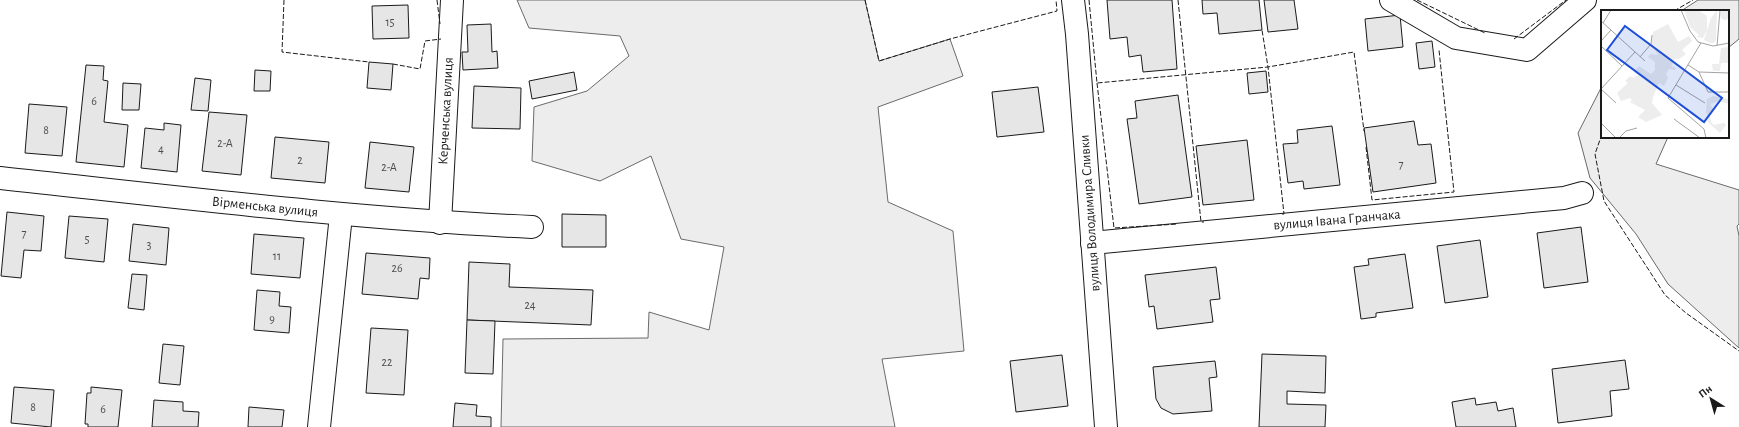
<svg xmlns="http://www.w3.org/2000/svg" width="1739" height="427" font-family="'Alegreya Sans',sans-serif">
<rect width="100%" height="100%" fill="#fff"/>
<g fill="#ededed" stroke="#6a6a6a">
<polygon points="517,0 865,0 879,61 950,39 963,76 878,107 888,202 953,231 964,351 882,359 895,427 501,427 503,339 648,338 649,312 709,330 724,247 681,239 651,156 600,181 532,161 534,107 587,91 629,56 620,36 529,28"/>
<polygon points="1698,0 1739,0 1739,39 1728,48 1728,11 1681,11"/>
<polygon points="1602,86 1602,137 1668,137 1656,164 1739,190 1739,224 1737,226 1739,236 1739,348 1668,284 1636,234 1590,178 1578,133"/>
</g>
<g fill="#e6e6e6" stroke="#1a1a1a">
<polygon points="1107,0 1172,0 1177,69 1143,72 1141,55 1129,57 1127,37 1110,39"/>
<polygon points="1202,0 1259,0 1262,30 1219,34 1217,13 1203,14"/>
<polygon points="1264,0 1294,0 1298,29 1268,32"/>
<polygon points="408,5 409,38 373,39 372,6"/>
<polygon points="1400,15 1403,47 1368,51 1365,19"/>
<polygon points="491,24 492,52 497,51 498,68 463,70 462,52 468,52 467,25"/>
<polygon points="1432,41 1435,67 1419,69 1416,43"/>
<polygon points="369,62 393,64 391,90 367,88"/>
<polygon points="86,65 104,66 103,80 108,81 104,122 128,125 124,167 76,162"/>
<polygon points="255,70 271,71 270,91 254,91"/>
<polygon points="1266,71 1268,92 1249,94 1247,73"/>
<polygon points="574,72 577,90 532,99 529,81"/>
<polygon points="195,78 211,80 208,111 191,110"/>
<polygon points="123,83 141,84 139,110 122,110"/>
<polygon points="474,86 521,88 520,129 472,128"/>
<polygon points="1038,87 1044,132 997,137 992,92"/>
<polygon points="1178,95 1192,197 1139,204 1127,119 1137,118 1135,101"/>
<polygon points="29,104 67,107 62,156 25,153"/>
<polygon points="209,112 247,115 241,175 202,171"/>
<polygon points="1414,121 1418,145 1431,144 1436,183 1373,192 1364,128"/>
<polygon points="164,123 181,125 177,172 141,168 145,128 164,130"/>
<polygon points="1332,126 1340,185 1304,189 1303,181 1288,183 1283,144 1298,143 1297,130"/>
<polygon points="275,137 329,142 325,183 271,178"/>
<polygon points="1247,140 1254,200 1203,205 1196,146"/>
<polygon points="370,142 414,147 409,192 365,188"/>
<polygon points="7,212 44,216 41,251 24,250 21,278 1,276"/>
<polygon points="562,214 606,215 606,247 562,247"/>
<polygon points="69,216 108,219 104,262 65,258"/>
<polygon points="133,224 169,228 166,265 129,261"/>
<polygon points="1581,227 1588,282 1544,288 1537,233"/>
<polygon points="254,234 304,238 300,278 251,274"/>
<polygon points="1480,240 1488,297 1445,303 1437,246"/>
<polygon points="366,253 430,258 429,279 420,278 418,299 362,294"/>
<polygon points="1405,254 1413,308 1376,313 1376,317 1361,319 1354,267 1369,265 1368,259"/>
<polygon points="469,262 510,264 509,287 593,290 591,325 467,320"/>
<polygon points="1216,267 1220,299 1210,300 1213,322 1157,329 1154,306 1149,307 1145,275"/>
<polygon points="132,274 147,275 144,310 128,308"/>
<polygon points="257,290 280,292 279,306 291,307 289,333 254,330"/>
<polygon points="467,320 495,321 493,374 465,373"/>
<polygon points="371,328 408,330 404,395 366,393"/>
<polygon points="163,344 184,346 180,385 159,383"/>
<polygon points="1262,354 1326,356 1325,393 1287,391 1287,404 1326,405 1325,427 1259,427"/>
<polygon points="1062,355 1068,406 1016,412 1010,361"/>
<polygon points="1625,360 1629,389 1610,391 1612,416 1558,423 1552,369"/>
<polygon points="1215,361 1217,377 1209,378 1212,411 1173,414 1161,408 1156,399 1153,367"/>
<polygon points="14,387 54,390 51,427 11,423"/>
<polygon points="91,387 122,390 118,427 88,427 88,424 85,424 87,393 91,393"/>
<polygon points="1475,398 1476,405 1496,402 1498,411 1513,408 1516,427 1456,427 1452,402"/>
<polygon points="154,400 183,402 183,411 199,412 198,427 152,427"/>
<polygon points="455,403 477,405 476,416 491,417 491,427 453,427"/>
<polygon points="249,407 284,410 282,427 248,427"/>
</g>
<g fill="none" stroke-linecap="round" stroke-linejoin="round">
<defs>
<g id="minor">
<polyline points="1073,0 1077,34 1106,427"/>
<polyline points="1391,0 1456,38 1527,50 1585,0"/>
<path d="M0 178C177 197 354 219 532 227"/>
<polyline points="440,223 452,0"/>
<polyline points="1092,243 1564,198 1582,193"/>
<polyline points="319,427 341,215"/>
</g>
</defs>
<use href="#minor" stroke="#1a1a1a" stroke-width="24"/>
<use href="#minor" stroke="#fff" stroke-width="22"/>
<g stroke="#1a1a1a" stroke-width="1" stroke-dasharray="5 2" stroke-linecap="butt">
<polyline points="284,0 282,52 369,62"/>
<polyline points="437,0 440,24"/>
<polyline points="865,0 879,61 950,39 1057,11 1056,0"/>
<polyline points="1089,0 1097,83 1268,67 1262,30"/>
<polyline points="1178,0 1201,222 1204,222"/>
<polyline points="1417,0 1485,33"/>
<polyline points="1674,11 1693,0"/>
<polyline points="1514,39 1566,0"/>
<polyline points="393,64 420,69 425,41 441,39"/>
<polyline points="1097,83 1114,228 1178,224"/>
<polyline points="1602,134 1595,154 1604,201 1665,295 1686,313 1739,351"/>
<polyline points="1366,147 1372,200 1454,192 1439,50"/>
<polyline points="1282,214 1284,214 1268,67 1354,52 1364,131"/>
</g>
</g>
<g text-anchor="middle" dominant-baseline="central" stroke-width="3" stroke-linejoin="round" paint-order="stroke">
<g font-size="12" fill="#4d4d4d">
<text x="390" y="22">15</text>
<text x="94" y="101">6</text>
<text x="46" y="130">8</text>
<text x="225" y="143">2-А</text>
<text x="161" y="149">4</text>
<text x="300" y="160">2</text>
<text x="1401" y="164">7</text>
<text x="389" y="167">2-А</text>
<text x="24" y="233">7</text>
<text x="87" y="239">5</text>
<text x="149" y="245">3</text>
<text x="277" y="256">11</text>
<text x="397" y="268">26</text>
<text x="530" y="305">24</text>
<text x="272" y="319">9</text>
<text x="387" y="362">22</text>
<text x="33" y="407">8</text>
<text x="103" y="409">6</text>
</g>
<g font-size="14" fill="#1a1a1a" stroke="#fff">
<text transform="translate(446 111) rotate(-87)">Керченська вулиця</text>
<text transform="translate(265 207) rotate(6)">Вірменська вулиця</text>
<text transform="translate(1090 213) rotate(-94)">вулиця Володимира Сливки</text>
<text transform="translate(1337 220) rotate(-5)">вулиця Івана Гранчака</text>
</g>
</g>
<g transform="translate(1601 10)">
<rect width="128" height="128" fill="#fff"/>
<path d="M119 5a5 5 0 1 1 10 0a5 5 0 1 1-10 0ZM83 0H97L106 6V20L102 28 96 27 98 25 89 17ZM116 0 115 30 113 33H109L103 30 110 8ZM67 14 77 32 88 26 91 31 81 40 85 44 78 49H74L70 56 75 58 74 60 68 59 65 64 67 68 63 76 58 73 52 87 51 93 61 105 45 112 37 107 44 100 29 92 31 90 29 88 20 91 16 83 27 73 24 71 29 66 33 68 37 65 33 62 38 56 50 64 54 60V52L47 47 49 44 57 45 50 34 52 22ZM128 37V53H120L119 61H112L111 54H118L120 38ZM112 86 128 89V94L118 91 109 94 113 100 109 106 110 112 113 115 123 113 125 115 119 123 107 112 105 101 106 89Z" fill="#ededed"/>
<path fill="none" stroke="#a3a3a3" stroke-width="1" d="M80 0 89 21 97 32 112 36 128 33M0 11 44 51M2 13 10 0M0 31 10 20M100 33 67 88 103 119 105 128M0 36 21 56M116 36 119 0M39 47 50 34 51 25M87 55 98 62 128 63M98 62 107 82H128M75 75 104 93M0 79 34 42M0 79 15 93M73 109 99 128M0 113 15 128M18 128 25 121 36 118"/>
<path fill="#1d4ed8" fill-opacity="0.15" stroke="#1d4ed8" stroke-width="2" d="M24 16 121 88 103 112 6 40Z"/>
<rect width="128" height="128" fill="none" stroke="#1a1a1a" stroke-width="2"/>
</g>
<g transform="translate(1711 399) rotate(323)" stroke="#ffffff" stroke-width="3" paint-order="stroke">
<path d="M0-3L7 15L0 10L-7 15Z" fill="#1a1a1a"/>
<text y="-6" font-size="11" font-weight="bold" text-anchor="middle" fill="#1a1a1a">Пн</text>
</g>
</svg>
